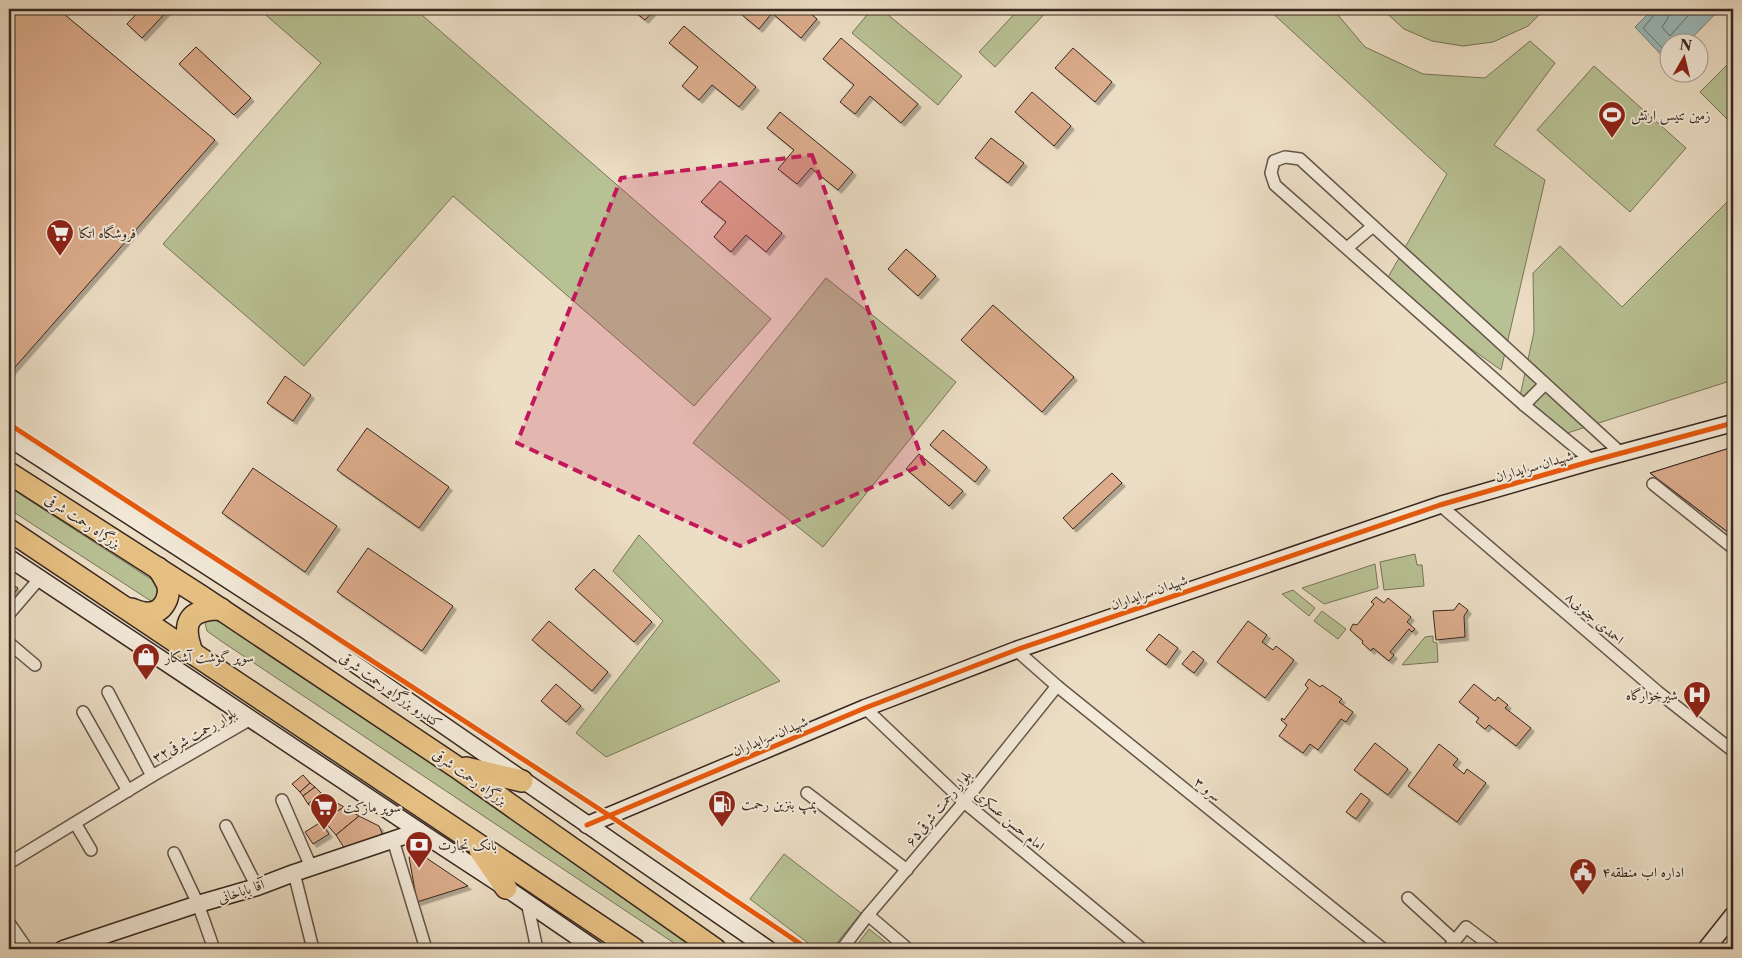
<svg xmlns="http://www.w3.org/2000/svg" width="1742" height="958" font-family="'Libre Caslon Text',Amiri,serif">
<defs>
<filter id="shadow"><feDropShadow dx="3.5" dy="3.5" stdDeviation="0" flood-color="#0004"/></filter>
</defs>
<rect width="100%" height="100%" fill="#ecdec5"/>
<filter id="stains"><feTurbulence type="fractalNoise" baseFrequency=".004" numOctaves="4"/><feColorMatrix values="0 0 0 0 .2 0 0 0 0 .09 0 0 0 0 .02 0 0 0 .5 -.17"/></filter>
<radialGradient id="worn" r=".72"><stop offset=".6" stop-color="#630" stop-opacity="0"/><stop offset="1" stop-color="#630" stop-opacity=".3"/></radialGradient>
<g fill="#b8c194" stroke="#78745a">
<polygon points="259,9 415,9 771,319 694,406 453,196 304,366 163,244 321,63"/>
<polygon points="872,9 881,9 962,76 938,105 852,33"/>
<polygon points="1019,9 1049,9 995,67 979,52"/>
<polygon points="1268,9 1333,9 1365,47 1423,74 1485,78 1530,41 1555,63 1494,145 1545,180 1501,370 1383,286 1447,174"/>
<polygon points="1382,9 1545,9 1528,26 1493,42 1463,46 1432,41 1404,29"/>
<polygon points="1733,59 1733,125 1700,92"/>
<polygon points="1594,66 1686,148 1630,212 1537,130"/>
<polygon points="1733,196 1733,380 1558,436 1520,396 1534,332 1533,273 1560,246 1622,307"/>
<polygon points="826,278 956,382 823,547 693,443"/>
<polygon points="9,487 157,583 162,591 154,603 9,509"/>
<polygon points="639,535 780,681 606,757 576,733 663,621 613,571"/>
<polygon points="1415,554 1417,565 1422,565 1424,586 1384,590 1380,562"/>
<polygon points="1375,564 1378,588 1324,604 1302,588"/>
<polygon points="1293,590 1315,608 1309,616 1282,594"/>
<polygon points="1322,611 1346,629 1338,639 1314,621"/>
<polygon points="211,619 222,623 438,766 703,949 683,949 221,641 207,631 205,623"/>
<polygon points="1433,636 1433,642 1437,643 1438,662 1402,665 1425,637"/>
<polygon points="784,854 861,913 832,949 816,949 750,899"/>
<polygon points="869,929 894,949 854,949"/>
</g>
<polygon fill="#9abbbb" stroke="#72807d" points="1653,9 1720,9 1688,42 1670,42 1669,63 1635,27"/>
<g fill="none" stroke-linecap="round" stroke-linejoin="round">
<g stroke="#68716d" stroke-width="1">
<polyline points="1656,9 1655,14 1643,28 1670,56"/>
<polyline points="1669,9 1668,18 1662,27 1670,36 1694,9"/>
</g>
</g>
<g fill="#dcac8c" stroke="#37271f" filter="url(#shadow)">
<polygon points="9,9 58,9 215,140 9,374"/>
<polygon points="141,9 169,9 142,38 127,24"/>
<polygon points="631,9 655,9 645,20"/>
<polygon points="747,9 805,9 817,19 801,38 772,13 759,29 742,15"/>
<polygon points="684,26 756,87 739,107 712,85 699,100 682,86 698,67 669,43"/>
<polygon points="841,38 918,104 901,123 870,96 855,114 840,102 854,85 823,59"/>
<polygon points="196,47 251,98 234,115 179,64"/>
<polygon points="1073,48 1112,82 1095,102 1055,68"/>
<polygon points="1032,92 1071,126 1054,146 1015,112"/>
<polygon points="780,112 853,172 838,190 811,168 797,184 778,169 794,150 767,128"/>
<polygon points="991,138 1024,163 1008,183 975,158"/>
<polygon points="720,181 782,233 766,252 746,235 731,252 714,237 726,222 701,202"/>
<polygon points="906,249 936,276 918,296 888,269"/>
<polygon points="993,305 1074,377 1042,412 961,340"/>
<polygon points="285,376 311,395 293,421 267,403"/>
<polygon points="367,428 449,487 419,528 337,470"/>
<polygon points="943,430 987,467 975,482 930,445"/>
<polygon points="1733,447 1733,536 1650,473"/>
<polygon points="1733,447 1733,536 1650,473"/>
<polygon points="919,454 963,491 949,506 906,469"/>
<polygon points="253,468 337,526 305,572 222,513"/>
<polygon points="1112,473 1122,483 1073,529 1063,518"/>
<polygon points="368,548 453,606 422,651 337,592"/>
<polygon points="594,569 652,622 634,642 575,589"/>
<polygon points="9,582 18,588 9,600"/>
<polygon points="1376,597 1384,603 1388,598 1411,617 1407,622 1415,629 1412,632 1409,629 1390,652 1394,655 1389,661 1373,648 1371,651 1362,643 1363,641 1350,630 1353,624 1357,625 1374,604 1371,602"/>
<polygon points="1459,603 1468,610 1464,616 1465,637 1436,640 1433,611 1454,610"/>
<polygon points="549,621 608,672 592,691 532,640"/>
<polygon points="1248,621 1267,635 1262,642 1273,650 1276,646 1294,660 1265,698 1217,662"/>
<polygon points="1159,634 1178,648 1166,665 1146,650"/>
<polygon points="1193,651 1204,660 1194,673 1182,664"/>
<polygon points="1309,679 1320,687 1322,685 1342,699 1339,702 1353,712 1346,722 1341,719 1318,750 1310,744 1303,753 1279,736 1287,725 1281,720 1282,718 1284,720 1308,688 1305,685"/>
<polygon points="556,684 581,706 566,722 541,701"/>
<polygon points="1474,684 1495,701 1498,697 1508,705 1505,708 1531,728 1516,746 1489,725 1485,729 1476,722 1479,718 1459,702"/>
<polygon points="1375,743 1408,769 1388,795 1354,770"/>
<polygon points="1439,744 1458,759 1453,765 1464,774 1467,769 1486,783 1457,822 1408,786"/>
<polygon points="303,775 310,783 300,792 292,784"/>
<polygon points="310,783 315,787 303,796 300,792"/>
<polygon points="315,787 321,793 308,804 303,796"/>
<polygon points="321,793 332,800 316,812 308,804"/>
<polygon points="1361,793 1370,800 1356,819 1346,812"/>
<polygon points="332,800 344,807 323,820 316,812"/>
<polygon points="344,807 359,816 336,835 323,820"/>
<polygon points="359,816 379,826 382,833 376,841 346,851 336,835"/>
<polygon points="321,822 329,834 313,844 305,832"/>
<polygon points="419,853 468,886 417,902 409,857"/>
</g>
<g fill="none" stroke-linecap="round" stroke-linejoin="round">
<defs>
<g id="street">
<polyline points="1347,248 1373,226"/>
<polyline points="1524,405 1545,384"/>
<polyline points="1592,461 1524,405 1275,185 1271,173 1274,161 1285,157 1300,159 1622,454"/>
<polyline points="1653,484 1733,548"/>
<polyline points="1440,505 1658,692 1733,751"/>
<polyline points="9,614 40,578"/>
<polyline points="9,643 35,665"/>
<polyline points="1016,650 1057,686 1383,949"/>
<polyline points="108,692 152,776"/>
<polyline points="865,708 964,802 1142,949"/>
<polyline points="83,712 128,791"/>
<polyline points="807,793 907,870"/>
<polyline points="282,800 311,867"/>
<polyline points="75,823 91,850"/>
<polyline points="226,826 257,887"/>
<polyline points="393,840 426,949"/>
<polyline points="174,853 198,904 214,949"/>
<polyline points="9,863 152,776 251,719"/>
<polyline points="294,873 313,949"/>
<polyline points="1408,898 1455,941"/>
<polyline points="527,902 537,949"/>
<polyline points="868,915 908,949"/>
<polyline points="9,923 27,949"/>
<polyline points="842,949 868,915 964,802 1057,686"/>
<polyline points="1448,949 1466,927 1495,949"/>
</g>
<g id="secondary">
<polyline points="9,438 304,629 768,949"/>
<polyline points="9,558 419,831 506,888 595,949"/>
<polyline points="587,825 865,708 1016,650 1440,505 1592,461 1733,423"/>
<polyline points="63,949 198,904 257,887 294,873 419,831"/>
<polyline points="1706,949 1733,915"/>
</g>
<g id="highway">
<polyline points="9,473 201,596 455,766 715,949"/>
<polyline points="9,530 634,949"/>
<path d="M131 609C137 611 143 614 150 613 163 612 170 598 168 586 166 580 162 574 158 568"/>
<path d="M192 652C181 622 189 609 221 609"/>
<polyline points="466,768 522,781"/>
<polyline points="480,850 506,888"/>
</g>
</defs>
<use href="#street" stroke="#645548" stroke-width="14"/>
<use href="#secondary" stroke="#37271f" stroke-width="19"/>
<use href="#highway" stroke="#37271f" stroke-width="24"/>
<use href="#street" stroke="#f3ead9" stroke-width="11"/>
<use href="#secondary" stroke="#f3ead9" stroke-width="16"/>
<use href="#highway" stroke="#e6bf82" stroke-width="21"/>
<defs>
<g id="cycleway">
<polyline points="9,424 610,816 808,949"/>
<polyline points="587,825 865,708 1016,650 1440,505 1592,461 1733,423"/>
</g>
</defs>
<use href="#cycleway" stroke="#f3ead9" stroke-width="8"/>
<use href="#cycleway" stroke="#e8590c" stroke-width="5"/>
</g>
<path fill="#c2185b" fill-opacity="0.2" stroke="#c2185b" stroke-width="4" stroke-dasharray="10 6" stroke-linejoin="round" d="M812 155 924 464 740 546 517 443 621 178Z"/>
<defs>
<symbol id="stadium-pin" viewBox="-11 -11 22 30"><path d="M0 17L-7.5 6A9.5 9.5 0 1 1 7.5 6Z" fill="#8f2418" stroke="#f3ead9"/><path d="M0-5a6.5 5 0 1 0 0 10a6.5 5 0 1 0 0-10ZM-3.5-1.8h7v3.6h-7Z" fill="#fff"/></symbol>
<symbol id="supermarket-pin" viewBox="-11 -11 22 30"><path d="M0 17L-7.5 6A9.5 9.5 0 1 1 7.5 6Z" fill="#8f2418" stroke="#f3ead9"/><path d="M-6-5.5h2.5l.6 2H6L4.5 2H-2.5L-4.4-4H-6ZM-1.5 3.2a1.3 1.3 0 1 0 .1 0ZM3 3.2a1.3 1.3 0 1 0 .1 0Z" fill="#fff"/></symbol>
<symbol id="shop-pin" viewBox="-11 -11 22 30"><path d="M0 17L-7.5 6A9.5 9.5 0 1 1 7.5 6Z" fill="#8f2418" stroke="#f3ead9"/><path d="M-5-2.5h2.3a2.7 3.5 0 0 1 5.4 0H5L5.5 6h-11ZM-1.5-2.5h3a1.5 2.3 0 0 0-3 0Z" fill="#fff"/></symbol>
<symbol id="hospital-pin" viewBox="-11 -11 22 30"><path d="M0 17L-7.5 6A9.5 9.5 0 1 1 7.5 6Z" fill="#8f2418" stroke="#f3ead9"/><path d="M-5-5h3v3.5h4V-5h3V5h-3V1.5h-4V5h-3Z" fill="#fff"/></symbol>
<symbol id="fuel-pin" viewBox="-11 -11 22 30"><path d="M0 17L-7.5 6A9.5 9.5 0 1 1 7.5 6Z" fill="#8f2418" stroke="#f3ead9"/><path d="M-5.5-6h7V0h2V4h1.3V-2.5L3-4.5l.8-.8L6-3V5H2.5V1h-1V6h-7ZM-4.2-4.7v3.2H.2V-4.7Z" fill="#fff"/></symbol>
<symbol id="bank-pin" viewBox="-11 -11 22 30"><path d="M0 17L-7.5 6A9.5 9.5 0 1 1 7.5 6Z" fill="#8f2418" stroke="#f3ead9"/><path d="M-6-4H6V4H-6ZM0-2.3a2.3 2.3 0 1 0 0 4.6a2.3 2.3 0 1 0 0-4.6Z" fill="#fff"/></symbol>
<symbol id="civic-pin" viewBox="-11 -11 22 30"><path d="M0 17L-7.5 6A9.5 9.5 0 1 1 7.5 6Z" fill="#8f2418" stroke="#f3ead9"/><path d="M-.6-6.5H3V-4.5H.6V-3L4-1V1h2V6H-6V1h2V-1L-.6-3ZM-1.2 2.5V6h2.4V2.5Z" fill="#fff"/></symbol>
</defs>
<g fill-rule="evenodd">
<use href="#stadium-pin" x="1596" y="99" width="32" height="43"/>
<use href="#supermarket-pin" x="44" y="217" width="32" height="43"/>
<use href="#shop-pin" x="130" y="641" width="32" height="43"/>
<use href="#hospital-pin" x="1681" y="679" width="32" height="43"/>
<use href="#fuel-pin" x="706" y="788" width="32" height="43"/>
<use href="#supermarket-pin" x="308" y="791" width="32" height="43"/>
<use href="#bank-pin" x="403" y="829" width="32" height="43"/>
<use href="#civic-pin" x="1567" y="856" width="32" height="43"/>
</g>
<g text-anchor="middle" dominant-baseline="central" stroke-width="4" stroke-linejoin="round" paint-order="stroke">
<g font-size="14" fill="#37271f" stroke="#f3ead9" text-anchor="start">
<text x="1631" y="115">زمین تنیس ارتش</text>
<text x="79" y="233">فروشگاه اتکا</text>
<text x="165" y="657">سوپر گوشت آشکار</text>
<text x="1678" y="695" text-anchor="end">شیرخوارگاه</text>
<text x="741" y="804">پمپ بنزین رحمت</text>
<text x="343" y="807">سوپر مارکت</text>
<text x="438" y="845">بانک تجارت</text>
<text x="1602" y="872">اداره اب منطقه۴</text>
</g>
<g font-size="14" fill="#37271f" stroke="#f3ead9">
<text transform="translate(1534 466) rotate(-16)">شهیدان سرایداران</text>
<text transform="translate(83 521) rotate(33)">بزرگراه رحمت شرقی</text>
<text transform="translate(1149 592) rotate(-19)">شهیدان سرایداران</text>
<text transform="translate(1595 618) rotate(41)">احمدی جنوبی۸</text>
<text transform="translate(391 690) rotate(35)">کندرو بزرگراه رحمت شرقی</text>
<text transform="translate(194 735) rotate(-30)">بلوار رحمت شرقی۳۲</text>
<text transform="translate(770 736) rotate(-23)">شهیدان سرایداران</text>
<text transform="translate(470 777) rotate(35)">بزرگراه رحمت شرقی</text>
<text transform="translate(1208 789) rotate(39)">سرو ۳</text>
<text transform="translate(938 808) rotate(-50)">بلوار رحمت شرقی۶۵</text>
<text transform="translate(1010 820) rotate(40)">امام حسن عسکری</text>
<text transform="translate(241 891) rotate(-18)">آقا باباخانی</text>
</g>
</g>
<rect width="1742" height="958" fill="none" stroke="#ecdec5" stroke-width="30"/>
<rect x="10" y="10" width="1722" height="938" fill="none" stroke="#37271f" stroke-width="2.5"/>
<rect x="15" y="15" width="1712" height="928" fill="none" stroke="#37271f"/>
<g transform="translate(1684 58) rotate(8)"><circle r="24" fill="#f3ead9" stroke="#a89c8f"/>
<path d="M0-4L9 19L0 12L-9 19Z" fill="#8f2418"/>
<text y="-8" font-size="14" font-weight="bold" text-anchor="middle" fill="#37271f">N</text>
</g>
<rect width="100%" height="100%" filter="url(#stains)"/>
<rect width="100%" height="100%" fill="url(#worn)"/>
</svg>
